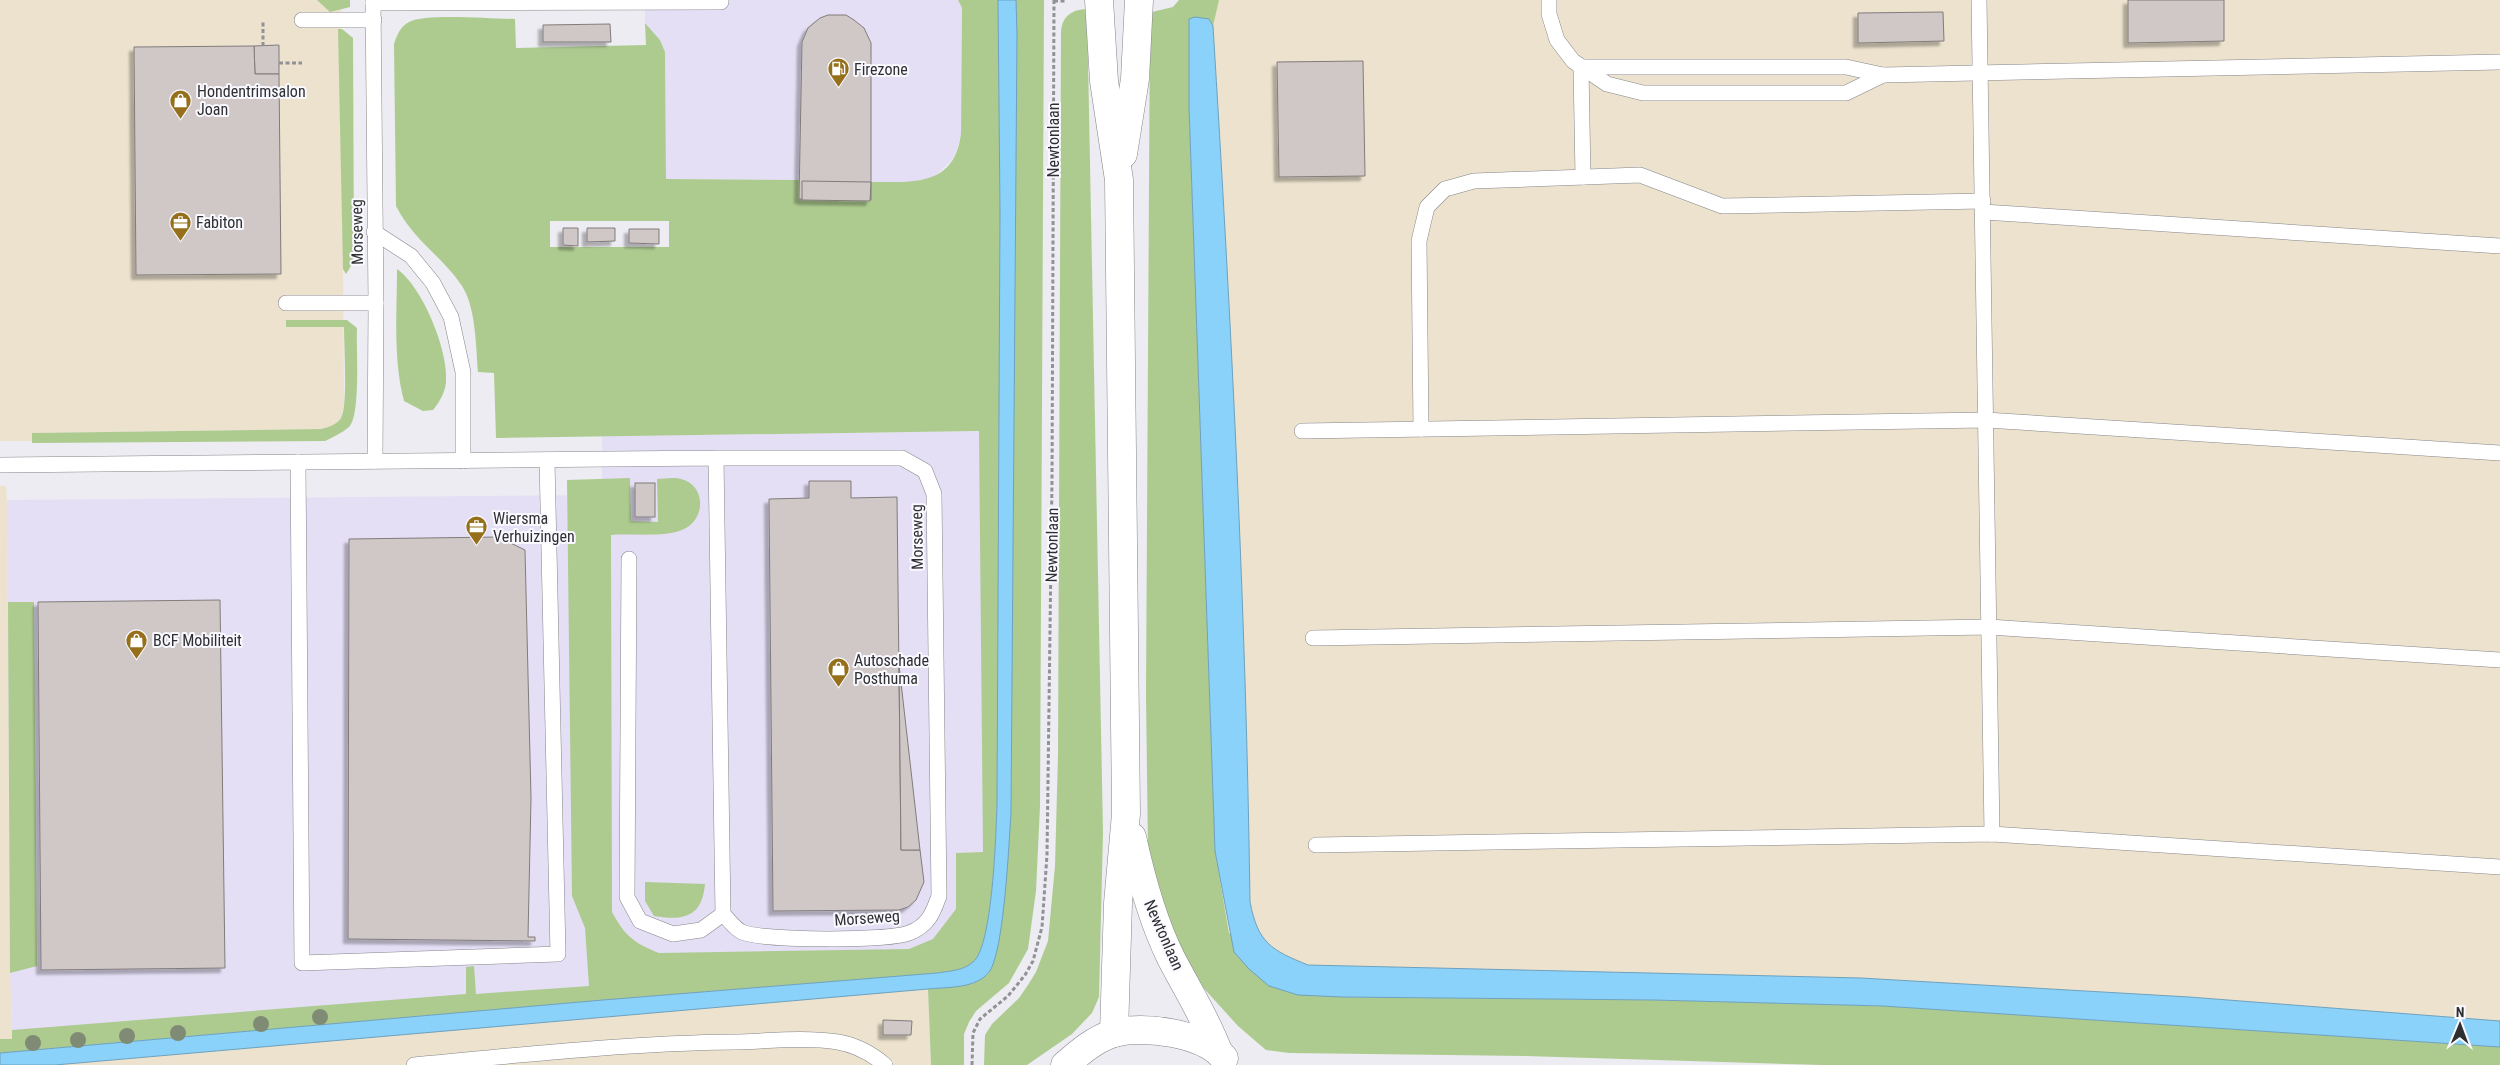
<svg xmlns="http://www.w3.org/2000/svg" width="2500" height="1065" font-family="'Roboto Condensed',sans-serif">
<defs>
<filter id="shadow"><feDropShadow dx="-4.5" dy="4.5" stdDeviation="1" flood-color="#0004"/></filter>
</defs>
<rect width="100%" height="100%" fill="#ececf2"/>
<g fill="#e4dff5">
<polygon points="645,0 958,0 962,8 961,133 957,150 952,160 935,176 871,200 799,199 799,180 666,179 665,52 660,40 645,23"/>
<polygon points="999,431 982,945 13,1053 10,973 7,500 602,495 602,436"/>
</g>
<g fill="#ece2cd">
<polygon points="0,0 341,0 344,402 342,416 334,426 321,429 32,433 32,441 0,441"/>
<polygon points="1209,0 2500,0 2500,1021 2189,997 1861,978 1308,965 1283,955 1266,943 1254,920 1250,902 1248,782 1226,249 1213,26 1209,19"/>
<polygon points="0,486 6,486 7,500 10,973 13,1053 0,1053"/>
<polygon points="928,989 931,1065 55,1065 902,991"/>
</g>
<g fill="#adcb8f" fill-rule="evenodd">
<polygon points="317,0 350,0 350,7 330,12"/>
<path d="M958 0H998L1000 212 997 803C996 831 993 946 973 962 963 971 949 971 937 973L603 1000 0 1053V1039H12V1030L466 994V967L474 966 476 994 589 986 585 928 572 896 567 480 630 478 631 521 658 522 657 479C664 479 674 477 681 479 706 485 706 519 684 529 665 538 632 533 611 535L612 912C625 936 634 943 659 953L909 949 933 939 956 909V853L983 852 979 431 496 438 494 373 478 372C476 348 476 307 462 286 443 257 413 240 396 206L394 44C397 35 400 27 409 22 425 13 493 19 515 19L516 48 646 45 645 23 660 40 665 52 666 179 799 180V199L870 200 871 182C913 182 955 187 961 133L962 8ZM550 221H669V247H550Z"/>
<polygon points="1016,0 1044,0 1040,806 1036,891 1028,949 1009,983 976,1011 969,1022 964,1034 964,1065 931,1065 928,989 972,984 989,973 1011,813"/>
<polygon points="1179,0 1219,0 1213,26 1209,19 1190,19 1189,106 1215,851 1229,933 1342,997 1653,1000 1883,1006 2500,1047 2500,1065 1822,1065 1525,1056 1289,1053 1266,1050 1238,1026 1199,983 1175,937 1156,888 1148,851 1146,694 1150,16 1152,12 1173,7"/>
<path d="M1087 9 1103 833 1099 997 1092 1013 1072 1034 1027 1065H984L985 1035 992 1024 1019 998 1028 985 1036 972 1048 941 1055 866 1058 755 1061 31C1063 15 1072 10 1087 9Z"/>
<polygon points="338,29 342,29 353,38 354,261 346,274 343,269"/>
<path d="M397 269C422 286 449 351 446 382 445 393 440 401 433 410L423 411 404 401C393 359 397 312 397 269Z"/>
<path d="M286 320H347L357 328C356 347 361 415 349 427 342 433 333 437 325 441L32 443V433L321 429C329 427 336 425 341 418 348 407 344 343 344 327H286Z"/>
<polygon points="8,602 34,602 37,966 10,973"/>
<path d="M645 882 705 884C702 917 684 921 654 916L645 901Z"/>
</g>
<g fill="#8ad2f9" stroke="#6ea1bd">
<path d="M998 0H1016L1017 34 1011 813C1009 842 1004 953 989 972 976 989 947 987 928 989L55 1065H0V1053L603 1000 937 973C949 971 963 971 973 962 993 946 996 831 997 803L1000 212Z"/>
<path d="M1195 17 1209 19 1213 26C1231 318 1246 610 1250 902 1258 943 1271 950 1308 965L1861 978 2189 997 2500 1021V1047L1883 1006 1653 1000 1342 997 1298 995 1269 986 1249 969 1234 952 1215 851 1189 106V19Z"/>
</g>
<g fill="#cfc8c7" stroke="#827b7b" filter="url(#shadow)">
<polygon points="2128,0 2224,0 2224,41 2128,43"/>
<polygon points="1943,12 1944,41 1858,43 1858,13"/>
<polygon points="828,15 846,15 854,20 864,28 871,43 871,200 799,199 802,42 808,28 820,18"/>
<polygon points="610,24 611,42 543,42 543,25"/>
<polygon points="279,45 279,74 255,74 254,46"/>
<polygon points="254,46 255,74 279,74 281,274 136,275 134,47"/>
<polygon points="1363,61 1365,176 1279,177 1277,62"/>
<polygon points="802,181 871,182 870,201 802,200"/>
<polygon points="563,228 578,228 578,246 563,245"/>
<polygon points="587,228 615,228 615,241 587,242"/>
<polygon points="629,229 659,229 659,244 629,243"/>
<polygon points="809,481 851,481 851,498 897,497 901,850 920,850 924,882 916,900 908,907 899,910 773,911 769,499 809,498"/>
<rect x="635" y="483" width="20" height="34"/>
<polygon points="498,537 525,550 531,798 528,937 535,937 535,941 348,939 349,539"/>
<polygon points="220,600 225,968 41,970 38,602"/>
<polygon points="899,665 920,850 901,850"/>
<polygon points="883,1020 912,1021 911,1035 883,1035"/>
</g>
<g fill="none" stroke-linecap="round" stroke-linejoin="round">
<defs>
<g id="service">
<polyline points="373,0 376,303 375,461"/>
<polyline points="1549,0 1549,14 1557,40 1573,61 1607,84 1643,93 1846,93 1883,75"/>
<polyline points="1979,0 1992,834"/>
<polyline points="373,3 721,2 721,0"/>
<polyline points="302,20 374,20"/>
<polyline points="1581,67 1846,67 1883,75 2500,62"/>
<polyline points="1581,67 1583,177"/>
<polyline points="1983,212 2500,246"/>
<polyline points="374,232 411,256 433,283 451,317 463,372 463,461"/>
<polyline points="286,303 376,303"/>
<polyline points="1421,429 1419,241 1427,207 1445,189 1474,181 1640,175 1722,206 1983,201"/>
<polyline points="1302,431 1986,420 2500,453"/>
<polyline points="298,462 302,963 558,954 547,460"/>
<path d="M0 465 716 458H902L925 471 934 494 939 896C933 913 928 926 909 933 888 941 763 941 742 932 735 929 728 919 723 914L716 458"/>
<polyline points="629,559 627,897 640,921 673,934 701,930 723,914"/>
<polyline points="1313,638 1989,627 2500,660"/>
<polyline points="1316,845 1992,834 2500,867"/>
<path d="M414 1065C521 1055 628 1043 735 1042 769 1041 805 1037 838 1042 855 1045 872 1054 885 1065"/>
</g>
<g id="tertiary">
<polyline points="1099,0 1104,81 1119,180 1126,814 1118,903 1114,1033"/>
<polyline points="1123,154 1135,79 1139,0"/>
<path d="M1132 837C1141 878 1152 920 1171 958 1187 989 1205 1017 1218 1051"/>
<path d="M1065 1065C1080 1052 1095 1039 1114 1033 1143 1025 1204 1033 1224 1058"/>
</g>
</defs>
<use href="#service" stroke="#85858a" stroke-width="16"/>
<use href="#tertiary" stroke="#85858a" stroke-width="29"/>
<g stroke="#919196" stroke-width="3" stroke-dasharray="4 2.5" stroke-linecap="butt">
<polyline points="1054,1 1065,1"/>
<polyline points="263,46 263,20"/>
<polyline points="279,63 302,63"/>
<polyline points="972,1065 973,1033 980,1019 1008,996 1025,975 1033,961 1042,927 1047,855 1052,481 1054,0"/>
</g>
<use href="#service" stroke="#fff" stroke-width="15"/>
<use href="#tertiary" stroke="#fff" stroke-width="28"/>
</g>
<g fill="#808b75">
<circle cx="320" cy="1017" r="8"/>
<circle cx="261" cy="1024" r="8"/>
<circle cx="178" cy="1033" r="8"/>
<circle cx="127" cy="1036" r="8"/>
<circle cx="78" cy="1040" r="8"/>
<circle cx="33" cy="1043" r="8"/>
</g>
<defs>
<symbol id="fuel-pin" viewBox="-11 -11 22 30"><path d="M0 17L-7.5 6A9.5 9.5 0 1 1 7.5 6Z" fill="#956f19" stroke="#f9f9ff"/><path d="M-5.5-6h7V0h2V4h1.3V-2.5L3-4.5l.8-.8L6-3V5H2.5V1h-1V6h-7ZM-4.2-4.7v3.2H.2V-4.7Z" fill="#fff"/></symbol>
<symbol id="shop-pin" viewBox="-11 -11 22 30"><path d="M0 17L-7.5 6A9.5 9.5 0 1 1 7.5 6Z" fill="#956f19" stroke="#f9f9ff"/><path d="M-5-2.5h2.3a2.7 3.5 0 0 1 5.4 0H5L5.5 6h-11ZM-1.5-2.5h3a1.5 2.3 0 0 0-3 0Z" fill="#fff"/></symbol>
<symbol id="office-pin" viewBox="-11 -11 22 30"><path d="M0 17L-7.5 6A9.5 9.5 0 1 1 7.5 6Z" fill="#956f19" stroke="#f9f9ff"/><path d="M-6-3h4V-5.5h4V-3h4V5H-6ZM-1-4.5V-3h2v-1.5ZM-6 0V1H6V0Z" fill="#fff"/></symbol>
</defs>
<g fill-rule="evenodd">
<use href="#fuel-pin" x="826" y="56" width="25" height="34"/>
<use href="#shop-pin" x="168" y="88" width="25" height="34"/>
<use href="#office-pin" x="168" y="210" width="25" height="34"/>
<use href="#office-pin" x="464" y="514" width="25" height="34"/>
<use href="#shop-pin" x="124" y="628" width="25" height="34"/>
<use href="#shop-pin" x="826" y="656" width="25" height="34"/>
</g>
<g text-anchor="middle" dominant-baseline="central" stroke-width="4" stroke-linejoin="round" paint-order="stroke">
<g font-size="16" fill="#2e2f31" stroke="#f9f9ff" text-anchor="start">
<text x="854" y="69">Firezone</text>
<text x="197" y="91">Hondentrimsalon<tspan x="197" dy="18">Joan</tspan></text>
<text x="196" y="222">Fabiton</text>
<text x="493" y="518">Wiersma<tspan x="493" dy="18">Verhuizingen</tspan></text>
<text x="153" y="640">BCF Mobiliteit</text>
<text x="854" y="660">Autoschade<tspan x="854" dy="18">Posthuma</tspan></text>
</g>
<g font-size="16" fill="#2e2f31" stroke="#f9f9ff">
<text transform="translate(1053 140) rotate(-90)">Newtonlaan</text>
<text transform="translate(357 232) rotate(-91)">Morseweg</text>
<text transform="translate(917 537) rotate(-91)">Morseweg</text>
<text transform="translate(1052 545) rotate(-89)">Newtonlaan</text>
<text transform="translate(867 918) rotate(-4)">Morseweg</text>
<text transform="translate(1164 935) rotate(66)">Newtonlaan</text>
</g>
</g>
<g transform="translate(2460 1025) rotate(1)" stroke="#f9f9ff" stroke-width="4" paint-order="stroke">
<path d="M0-4L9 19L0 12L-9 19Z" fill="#2e2f31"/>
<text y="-8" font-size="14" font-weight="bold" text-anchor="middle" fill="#2e2f31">N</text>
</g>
</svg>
